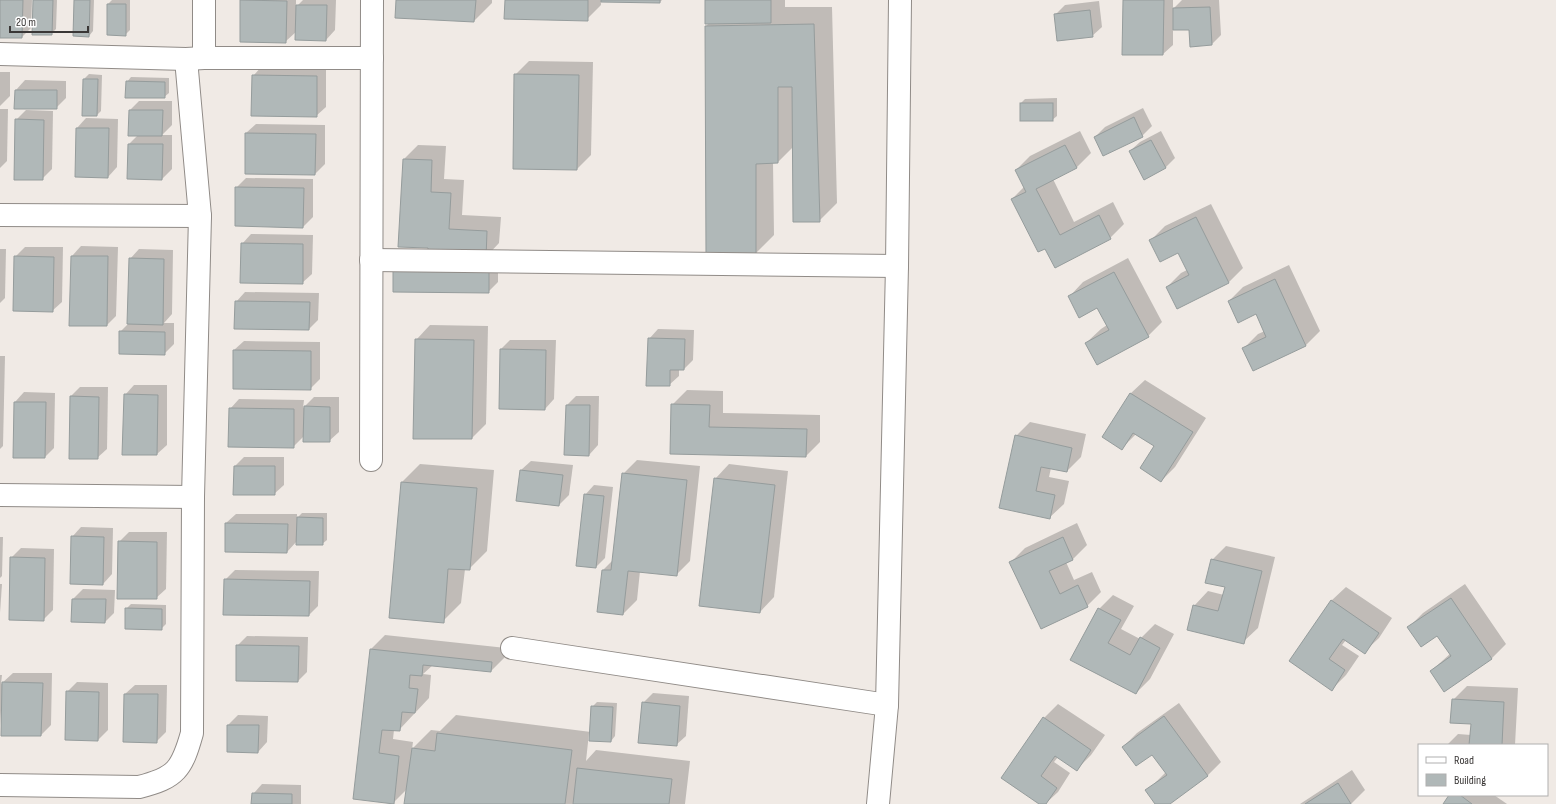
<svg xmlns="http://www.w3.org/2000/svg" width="1556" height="804" font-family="'Sofia Sans Condensed',sans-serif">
<rect width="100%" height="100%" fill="#f0eae5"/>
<g fill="#0003">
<polygon points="0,0 32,0 31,28 22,37 0,37"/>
<polygon points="34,0 57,0 56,29 51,34"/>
<polygon points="75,0 94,0 93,31 89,36"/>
<polygon points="112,0 130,0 130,30 125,35 108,34 108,4"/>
<polygon points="242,0 296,0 296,7 303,0 336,0 335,30 326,40 297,31 285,42 241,1"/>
<polygon points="397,0 492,0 492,3 474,21"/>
<polygon points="506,0 662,0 660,2 601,1 601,5 587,19"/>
<polygon points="706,0 785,0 785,7 832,7 837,203 819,221 793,147 778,162 773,162 774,235 756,253 706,26 709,23"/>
<polygon points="1124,0 1173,0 1173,9 1182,0 1219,0 1221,35 1212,44 1190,29 1173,30 1173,45 1163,54"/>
<polygon points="1099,1 1102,27 1092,36 1055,15 1065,5"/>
<polygon points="529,61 593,62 591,155 577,169 515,75"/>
<polygon points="262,66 326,67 326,107 316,116 253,76"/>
<polygon points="0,72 10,72 10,96 0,106"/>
<polygon points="89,74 102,75 101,111 97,115 84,79"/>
<polygon points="131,77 169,78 169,93 164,97 127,82"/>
<polygon points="25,80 66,81 66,98 56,108 16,90"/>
<polygon points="1057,98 1057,116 1052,120 1021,103 1025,99"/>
<polygon points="139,101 172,101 172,125 162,135 172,135 172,169 162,179 129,144 138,135 130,110"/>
<polygon points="1143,108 1152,126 1142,136 1095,137 1105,127"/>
<polygon points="0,109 8,109 7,161 0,168"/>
<polygon points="26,110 53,111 52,169 42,179 16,120"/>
<polygon points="86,118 118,119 117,167 108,177 77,128"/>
<polygon points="256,124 325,125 325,164 315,174 246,133"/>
<polygon points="1080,131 1091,153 1077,167 1053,179 1074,222 1113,202 1124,224 1110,238 1045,247 1012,199 1024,187 1016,170 1030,156"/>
<polygon points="1161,131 1175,158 1165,168 1130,151 1140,142"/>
<polygon points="418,145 446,146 444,179 464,180 462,215 501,217 499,243 485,258 498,258 498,282 488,292 429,257 429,247 404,159"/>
<polygon points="246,178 313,179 313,217 303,227 236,188"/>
<polygon points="1211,204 1243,268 1229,282 1177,308 1167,287 1181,273 1187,270 1178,251 1151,240 1165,226"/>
<polygon points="251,234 313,235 312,274 302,283 242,244"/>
<polygon points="81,246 118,247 116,316 107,325 70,325 72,256"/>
<polygon points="25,247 63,247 62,302 52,311 15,257"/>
<polygon points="0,249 6,249 5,298 0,303"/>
<polygon points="139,249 173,250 172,314 164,323 174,323 174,344 164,354 120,332 128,324 130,259"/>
<polygon points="1128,258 1162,322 1148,336 1086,343 1101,329 1107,325 1097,307 1069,297 1083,282"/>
<polygon points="1289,265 1320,331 1306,345 1244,348 1258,334 1265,331 1256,313 1229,301 1243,287"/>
<polygon points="245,292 319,293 318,320 309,329 236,302"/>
<polygon points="430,325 488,326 486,424 472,438 416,340"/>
<polygon points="658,329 694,330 693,360 684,369 679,369 679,376 669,385 649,339"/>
<polygon points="510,340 556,340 554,399 545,409 501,349"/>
<polygon points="244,341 320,342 320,379 310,389 234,350"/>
<polygon points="0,356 5,356 3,446 0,449"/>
<polygon points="1145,380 1206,418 1175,467 1161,481 1155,446 1136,434 1122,448 1130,394"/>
<polygon points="134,385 167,385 167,445 157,454 125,395"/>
<polygon points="80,387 108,387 107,449 97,458 71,396"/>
<polygon points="687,390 723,391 723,413 820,415 820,442 806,456 671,453 672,405"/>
<polygon points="24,392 55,393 54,448 45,457 14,457 15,402"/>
<polygon points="576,396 599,396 598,445 589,455 567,405"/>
<polygon points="314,397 339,397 339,432 329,441 304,436 293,447 230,409 239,399 304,400 303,408"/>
<polygon points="1030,422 1086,434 1081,457 1067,471 1051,468 1049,477 1069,481 1064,504 1049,518 1000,507 1016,436"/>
<polygon points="244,457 284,457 284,485 274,494 235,466"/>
<polygon points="637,460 700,466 690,561 676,575 640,571 637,600 623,614 603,570 614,559 623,474"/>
<polygon points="531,461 573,465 569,495 559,505 521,470"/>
<polygon points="420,464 494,470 487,551 469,569 465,569 461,603 443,621 390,617 402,482"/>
<polygon points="729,464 788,471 774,597 760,612 715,479"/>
<polygon points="594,485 613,487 605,558 596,567 585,495"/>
<polygon points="302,513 327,513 327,540 322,544 297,541 287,552 226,551 226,523 236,514 297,514 297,518"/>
<polygon points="1077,523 1087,545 1073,559 1066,562 1074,580 1092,572 1101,592 1087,606 1041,628 1011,562 1025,548"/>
<polygon points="81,527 113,528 112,574 103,584 72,537"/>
<polygon points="129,532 167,532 166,589 156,598 119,542"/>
<polygon points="0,537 3,537 2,576 0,578"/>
<polygon points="1226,546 1275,557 1258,628 1243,642 1194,606 1208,591 1224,595 1226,586 1212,560"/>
<polygon points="21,548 54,549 53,610 43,620 11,558"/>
<polygon points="235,570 319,571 318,606 309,615 225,580"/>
<polygon points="0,584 2,584 0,613"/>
<polygon points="1465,584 1506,644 1492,658 1444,691 1431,671 1451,653 1437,634 1409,627 1423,613"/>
<polygon points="1346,587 1392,618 1379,638 1364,652 1346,640 1342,645 1359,656 1346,675 1332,689 1290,661 1331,601"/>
<polygon points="83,589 115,590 114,613 105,622 73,599"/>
<polygon points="1113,595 1134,606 1121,629 1140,639 1155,624 1174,634 1150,679 1136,693 1072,660 1099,609"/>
<polygon points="131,604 166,605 166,624 161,629 126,609"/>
<polygon points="385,635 506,648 505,657 491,671 433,665 423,674 431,675 429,698 399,730 394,730 393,739 413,742 412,749 431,730 440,731 456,715 591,732 592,707 597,702 617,703 615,736 611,741 589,733 586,761 596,750 690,761 685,804 405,804 408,788 393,803 354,798 371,649"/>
<polygon points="247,636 308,637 307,672 298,681 237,646"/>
<polygon points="13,673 52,673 51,725 41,735 3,711 1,711 0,726 0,675 2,675 1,684"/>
<polygon points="77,682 108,683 108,730 98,740 67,692"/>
<polygon points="135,685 167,685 166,732 156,742 125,694"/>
<polygon points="1467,686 1518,688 1515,745 1447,745 1458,734 1471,735 1472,723 1453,700"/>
<polygon points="653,693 689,696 686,736 676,745 643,703"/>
<polygon points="1179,703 1221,762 1207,776 1168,804 1156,804 1147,791 1166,772 1153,753 1123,747 1137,733"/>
<polygon points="1058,704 1105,735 1091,755 1077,769 1058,757 1054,762 1070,773 1058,792 1045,804 1041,804 1002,778 1044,718"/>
<polygon points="238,715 268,716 267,742 258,752 228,725"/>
<polygon points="1352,770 1365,790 1351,804 1300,804"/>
<polygon points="262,784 301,785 301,804 252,804 253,794"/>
<polygon points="1451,795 1494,795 1507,804 1444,804"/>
</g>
<g fill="#b0b8b8" stroke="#959c9c">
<polygon points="0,0 23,0 22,38 0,38"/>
<polygon points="33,0 53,0 52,35 32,35"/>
<polygon points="74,0 90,0 89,37 73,36"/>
<polygon points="240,0 287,1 286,43 240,42"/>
<polygon points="396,0 476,0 474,22 395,18"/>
<polygon points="505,0 588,0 588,21 504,19"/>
<polygon points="601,0 660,0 660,3 601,2"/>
<polygon points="705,0 771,0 771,23 705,24"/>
<polygon points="1123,0 1164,0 1163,55 1122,55"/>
<polygon points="107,4 126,4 126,36 107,35"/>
<polygon points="296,5 327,5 326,41 295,40"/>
<polygon points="1210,7 1212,45 1190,47 1189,30 1173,30 1173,8"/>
<polygon points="1090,10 1093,37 1057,41 1054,14"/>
<polygon points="814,24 820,222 793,222 792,87 778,87 778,163 756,164 756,254 706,255 705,26"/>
<polygon points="514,74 579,75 577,170 513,169"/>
<polygon points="252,75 317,76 317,117 251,116"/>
<polygon points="83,79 98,79 97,116 82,116"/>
<polygon points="126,81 165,82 165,98 125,98"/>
<polygon points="15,90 57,90 57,109 14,109"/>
<rect x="1020" y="103" width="33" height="18"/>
<polygon points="129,110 163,110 162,136 128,136"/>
<polygon points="1134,117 1143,137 1103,156 1094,137"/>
<polygon points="15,119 44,120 43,180 14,180"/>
<polygon points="76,128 109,128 108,178 75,177"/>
<polygon points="245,133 316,134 315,175 245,174"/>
<polygon points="1151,140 1166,168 1144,180 1129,151"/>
<polygon points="128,144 163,144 162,180 127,179"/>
<polygon points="1065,145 1077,168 1036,189 1060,235 1099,215 1111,239 1055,268 1045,249 1038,252 1011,199 1026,192 1015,170"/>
<polygon points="403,159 432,160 431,192 451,193 449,229 487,231 486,259 428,256 428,248 398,247"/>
<polygon points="235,187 304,188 303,228 235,226"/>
<polygon points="1196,217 1229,283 1177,309 1166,287 1189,275 1178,253 1160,262 1149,240"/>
<polygon points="241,243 303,244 303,284 240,283"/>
<polygon points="14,256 54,257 53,312 13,311"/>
<polygon points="71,256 108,256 107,326 69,326"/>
<polygon points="129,258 164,259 163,325 127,324"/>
<polygon points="393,266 489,267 489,293 393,292"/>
<polygon points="1114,272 1149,337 1097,365 1085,343 1109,330 1097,308 1079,318 1068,296"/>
<polygon points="1275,279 1306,346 1253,371 1242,348 1266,337 1256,314 1238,323 1228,301"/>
<polygon points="235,301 310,302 309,330 234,329"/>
<polygon points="119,331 165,332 165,355 119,354"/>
<polygon points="648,338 685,339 684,370 670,370 670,386 646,386"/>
<polygon points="415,339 474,340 472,439 413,439"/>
<polygon points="500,349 546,350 545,410 499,409"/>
<polygon points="233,350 311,351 311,390 233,389"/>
<polygon points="1130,393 1193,432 1161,482 1140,468 1154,446 1133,433 1122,450 1102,437"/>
<polygon points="124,394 158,395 157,455 122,455"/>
<polygon points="70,396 99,397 98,459 69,459"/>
<polygon points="14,402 46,402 45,458 13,458"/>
<polygon points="671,404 710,405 709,427 807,429 806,457 670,454"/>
<polygon points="566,405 590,405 589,456 564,455"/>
<polygon points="304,406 330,407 330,442 303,442"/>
<polygon points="229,408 294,409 294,448 228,447"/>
<polygon points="1015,435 1072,448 1067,472 1041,467 1036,491 1055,495 1050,519 999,508"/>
<polygon points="234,466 275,466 275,495 233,495"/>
<polygon points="520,470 563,475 559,506 516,501"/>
<polygon points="622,473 687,480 677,576 628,571 623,615 597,612 602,570 611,570"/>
<polygon points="714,478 775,485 760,613 699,606"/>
<polygon points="401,482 477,488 470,570 448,569 444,623 389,618"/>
<polygon points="584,494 604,496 596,568 576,566"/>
<polygon points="297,517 323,518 323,545 296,545"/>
<polygon points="225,523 288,524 287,553 225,552"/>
<polygon points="71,536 104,537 103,585 70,584"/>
<polygon points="1063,537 1073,560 1049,571 1060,594 1078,585 1088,607 1041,629 1009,562"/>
<polygon points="118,541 157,542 157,599 117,599"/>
<polygon points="10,557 45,558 44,621 9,620"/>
<polygon points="1211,559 1262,571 1244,644 1187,630 1193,605 1218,611 1225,587 1205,583"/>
<polygon points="224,579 310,581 309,616 223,615"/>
<polygon points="1451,598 1492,659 1444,692 1430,671 1451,656 1437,636 1421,647 1407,627"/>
<polygon points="72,599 106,599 105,623 71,622"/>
<polygon points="1331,600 1379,633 1365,654 1343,639 1329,659 1345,670 1332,691 1289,661"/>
<polygon points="125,608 162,609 162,630 125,629"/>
<polygon points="1098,608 1121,620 1108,643 1130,655 1140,637 1160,648 1136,694 1070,660"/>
<polygon points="236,645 299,646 298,682 236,681"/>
<polygon points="370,649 492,662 491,672 423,665 422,676 410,675 409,688 418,689 415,713 402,712 400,731 382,730 379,753 399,756 394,804 353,799"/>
<polygon points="2,682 43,683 41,736 1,736"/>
<polygon points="66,691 99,692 98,741 65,740"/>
<polygon points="124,694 158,694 157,743 123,742"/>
<polygon points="1452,699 1504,702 1502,745 1469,745 1471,724 1450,723"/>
<polygon points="642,702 680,706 677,746 638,743"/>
<polygon points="591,706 613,707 611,742 589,741"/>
<polygon points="1164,716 1208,776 1170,804 1155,804 1145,790 1167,775 1152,755 1136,766 1122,747"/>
<polygon points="1043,717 1091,750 1077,771 1055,756 1041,776 1057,788 1046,804 1039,804 1001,778"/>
<polygon points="227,725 259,725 258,753 227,752"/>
<polygon points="437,733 572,750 565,804 404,804 412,748 435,751"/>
<polygon points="577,768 672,779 669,804 573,804"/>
<polygon points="1338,783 1351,804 1305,804"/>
<polygon points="252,793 292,794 292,804 251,804"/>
<polygon points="1449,795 1460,795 1472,804 1443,804"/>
</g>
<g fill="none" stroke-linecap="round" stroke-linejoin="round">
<defs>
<g id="minor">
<polyline points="0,54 186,59 204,58 372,58"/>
<polyline points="204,58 204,0"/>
<polyline points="0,215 200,216"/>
<polyline points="371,260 897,266"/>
<polyline points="371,460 372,0"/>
<polyline points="0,495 193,497"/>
<polyline points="512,648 887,705"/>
<path d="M0 785 139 787C176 778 182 769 192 733L193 497 200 216 186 59"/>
<polyline points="878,804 887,705 897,266 900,0"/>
</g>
</defs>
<use href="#minor" stroke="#908b87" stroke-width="24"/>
<use href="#minor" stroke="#fff" stroke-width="22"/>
</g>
<rect x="1418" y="744" width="130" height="52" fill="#ffffff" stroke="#b0afaf"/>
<rect x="1426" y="757" width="20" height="6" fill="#ffffff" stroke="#b0afaf"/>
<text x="1454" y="764" font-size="12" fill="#3a3736">Road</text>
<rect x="1426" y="774" width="20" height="12" fill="#b0b8b8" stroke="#b0afaf"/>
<text x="1454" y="784" font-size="12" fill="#3a3736">Building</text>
<path d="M10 26v6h78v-6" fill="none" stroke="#3a3736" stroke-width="2"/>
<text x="16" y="26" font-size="12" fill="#3a3736" stroke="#ffffff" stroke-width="3" paint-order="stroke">20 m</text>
</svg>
